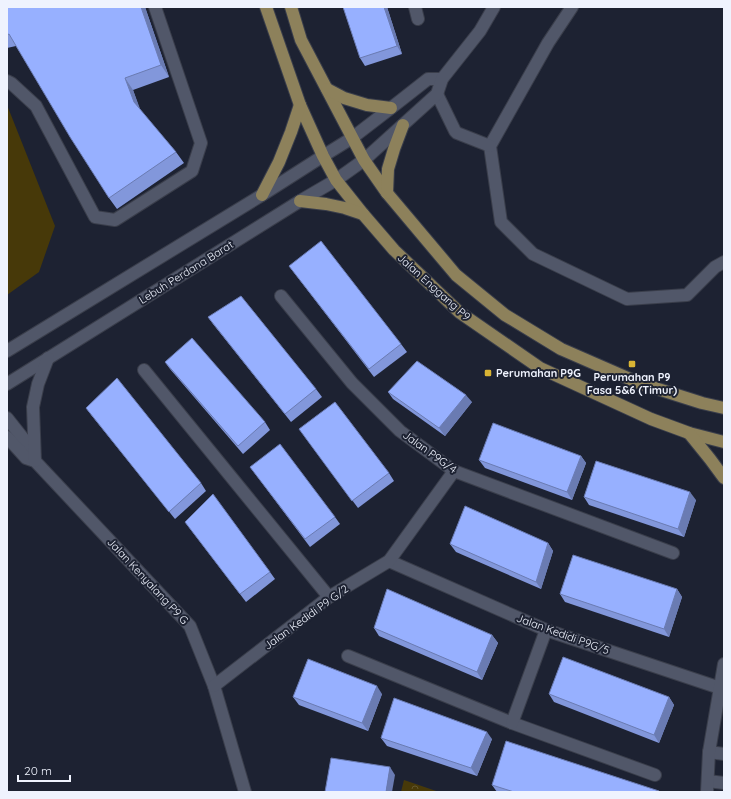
<svg xmlns="http://www.w3.org/2000/svg" width="731" height="799" font-family="Quicksand,sans-serif">
<defs>
<pattern id="park-crowns" width="20" height="18" patternUnits="userSpaceOnUse"><rect width="20" height="18" fill="#473909"/><path d="M2 6a3 3 0 1 1 6 0M12 15a3 3 0 1 1 6 0" fill="none" stroke="#62562e"/></pattern>
</defs>
<rect width="100%" height="100%" fill="#1d2232"/>
<polygon fill="url(#park-crowns)" points="404,780 439,792 401,792"/>
<polygon fill="#473909" points="7,105 55,226 39,272 7,295"/>
<g fill="none" stroke-linecap="round" stroke-linejoin="round">
<defs>
<g id="minor">
<polyline points="415,7 418,19"/>
<polyline points="572,7 548,43 490,146 501,222 533,254 627,299 687,295 715,267 724,262"/>
<polyline points="7,81 11,83 36,106 95,217 115,220 192,171 201,143 155,7"/>
<polyline points="437,94 455,131 457,133 490,146"/>
<polyline points="281,296 352,383 400,431 454,471 673,553"/>
<polyline points="7,351 262,195 323,156 352,138 391,108 428,79 442,79"/>
<polyline points="144,370 329,597"/>
<polyline points="7,384 300,201 336,180 364,160 437,94 442,79 480,31 494,7"/>
<polyline points="7,418 34,452"/>
<polyline points="7,437 26,458 35,461 190,626 214,686 245,792"/>
<polyline points="35,461 33,407 38,384 48,358"/>
<polyline points="389,561 546,630 720,688"/>
<polyline points="348,656 512,723 655,775"/>
<polyline points="214,686 329,597 389,561 454,471"/>
<polyline points="512,723 546,630"/>
<polyline points="709,752 724,754"/>
<polyline points="708,781 724,783"/>
<polyline points="707,792 709,752 724,664"/>
</g>
<g id="major">
<polyline points="266,7 300,105 323,156 336,180 363,214 394,250 459,312 540,368 651,419 689,433 724,442"/>
<polyline points="291,7 301,40 364,160 387,193 456,275 505,315 561,349 639,383 702,403 724,408"/>
<polyline points="327,89 344,98 367,105 391,108"/>
<polyline points="387,193 388,169 394,149 403,125"/>
<polyline points="262,195 279,162 291,132 300,105"/>
<polyline points="300,201 326,204 345,208 363,214"/>
<polyline points="689,433 710,459 724,478"/>
</g>
</defs>
<use href="#minor" stroke="#3a3e4b" stroke-width="14"/>
<use href="#major" stroke="#3a3e4b" stroke-width="14"/>
<use href="#minor" stroke="#515769" stroke-width="12"/>
<use href="#major" stroke="#8d815b" stroke-width="12"/>
</g>
<g fill="#8297db">
<polygon points="7,7 145,7 169,77 133,90 140,110 176,152 184,163 117,209 109,198 16,46 7,48"/>
<polygon points="387,7 402,54 365,66 360,58"/>
<polygon points="289,266 401,344 407,352 374,377"/>
<polygon points="208,317 316,389 322,397 291,422 213,324"/>
<polygon points="165,362 265,422 270,430 243,454 170,369"/>
<polygon points="388,392 472,402 445,436 393,399"/>
<polygon points="86,408 201,483 206,491 175,519 92,416"/>
<polygon points="305,437 389,473 394,481 358,508"/>
<polygon points="581,456 586,463 572,500 485,468 479,460"/>
<polygon points="250,467 335,517 340,524 310,547"/>
<polygon points="584,497 696,500 684,537 589,505"/>
<polygon points="185,522 270,572 275,579 246,602"/>
<polygon points="548,543 553,551 541,589 456,552 450,544"/>
<polygon points="677,589 682,597 669,637 565,602 560,594"/>
<polygon points="374,628 492,635 498,643 482,680 379,636"/>
<polygon points="382,694 368,731 299,705 293,697"/>
<polygon points="549,694 669,697 674,705 659,743 554,702"/>
<polygon points="381,738 492,739 477,776 387,746"/>
<polygon points="492,785 660,792 497,792"/>
</g>
<g fill="#6a7bb2">
<polygon points="141,7 145,7 169,77 161,65"/>
<polygon points="384,7 387,7 402,54 397,46"/>
<polygon points="125,78 133,90 142,114 134,102"/>
<polygon points="466,395 472,402 445,436 439,428"/>
<polygon points="581,456 586,463 572,500 567,492"/>
<polygon points="690,492 696,500 684,537 678,529"/>
<polygon points="548,543 553,551 541,589 536,582"/>
<polygon points="677,589 682,597 669,637 664,629"/>
<polygon points="492,635 498,643 482,680 477,672"/>
<polygon points="377,686 382,694 368,731 362,723"/>
<polygon points="669,697 674,705 659,743 654,735"/>
<polygon points="487,732 492,739 477,776 471,768"/>
<polygon points="390,767 395,775 392,792 386,792"/>
</g>
<g fill="#97b0ff" stroke="#6a7bb2">
<polygon points="7,7 141,7 161,65 125,78 134,102 176,152 109,198 70,137 9,34 7,35"/>
<polygon points="343,7 384,7 397,46 360,58"/>
<polygon points="321,241 401,344 369,369 289,266"/>
<polygon points="241,296 316,389 285,414 208,317"/>
<polygon points="192,338 265,422 238,446 165,362"/>
<polygon points="417,361 466,395 439,428 388,392"/>
<polygon points="117,378 201,483 169,512 86,408"/>
<polygon points="335,402 389,473 352,501 299,429"/>
<polygon points="493,423 581,456 567,492 479,460"/>
<polygon points="280,444 335,517 305,539 250,467"/>
<polygon points="596,461 690,492 678,529 584,497"/>
<polygon points="213,494 270,572 240,594 185,522"/>
<polygon points="465,506 548,543 536,582 450,544"/>
<polygon points="573,555 677,589 664,629 560,594"/>
<polygon points="387,589 492,635 477,672 374,628"/>
<polygon points="563,657 669,697 654,735 549,694"/>
<polygon points="308,659 377,686 362,723 293,697"/>
<polygon points="394,698 487,732 471,768 381,738"/>
<polygon points="506,741 659,791 659,792 514,792 492,785"/>
<polygon points="331,758 390,767 386,792 325,792"/>
</g>
<g fill="#d9b434" stroke="#1d2232" stroke-width="1.5">
<rect x="628" y="360" width="8" height="8" rx="2"/>
<rect x="484" y="369" width="8" height="8" rx="2"/>
</g>
<g text-anchor="middle" dominant-baseline="central" stroke-width="4" stroke-linejoin="round" paint-order="stroke">
<g font-size="11" fill="#eff3fe" stroke="#1d2232">
<text transform="translate(186 272) rotate(-32)">Lebuh Perdana Barat</text>
<text transform="translate(434 287) rotate(42)">Jalan Enggang P9</text>
<text transform="translate(430 452) rotate(36)">Jalan P9G/4</text>
<text transform="translate(148 581) rotate(47)">Jalan Kenyalang P9 G</text>
<text transform="translate(306 617) rotate(-36)">Jalan Kedidi P9 G/2</text>
<text transform="translate(563 634) rotate(20)">Jalan Kedidi P9G/5</text>
</g>
<g font-size="11" font-weight="bold" fill="#eff3fe" stroke="#1d2232" text-anchor="start">
<text x="496" y="373">Perumahan P9G</text>
<text x="632" y="377" text-anchor="middle">Perumahan P9<tspan x="632" dy="13">Fasa 5&amp;6 (Timur)</tspan></text>
</g>
</g>
<rect width="731" height="799" fill="none" stroke="#eff3fe" stroke-width="16"/>
<path d="M18 775v6h52v-6" fill="none" stroke="#eff3fe" stroke-width="2"/>
<text x="24" y="775" font-size="12" fill="#eff3fe" stroke="#1d2232" stroke-width="3" paint-order="stroke">20 m</text>
</svg>
